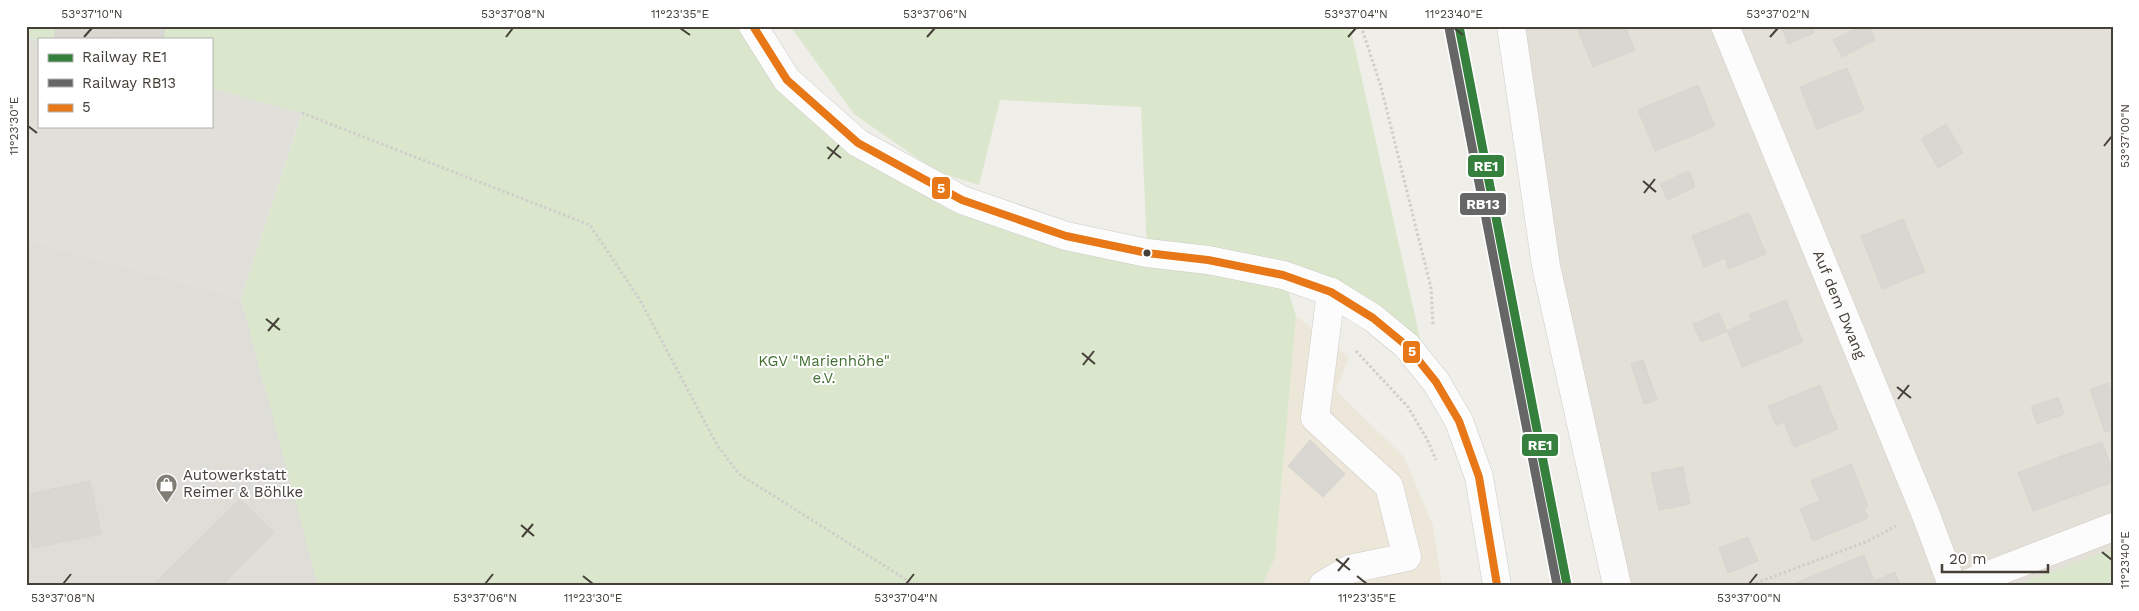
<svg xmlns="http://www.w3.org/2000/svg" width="2139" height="611" font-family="'Work Sans',sans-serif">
<rect width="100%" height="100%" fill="#efeee9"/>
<polygon fill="#e3e0d8" points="1511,26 2113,26 2113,585 1617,585"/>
<polygon fill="#ede7da" points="1296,316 1349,357 1336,390 1404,457 1433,526 1442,585 1262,585 1275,558"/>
<polygon fill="#dfddd8" points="26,240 241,298 319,585 26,585"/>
<g fill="#dae7cc">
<polygon points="26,26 753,26 787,80 962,200 1147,252 1141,107 1000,100 979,185 937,172 854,114 790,26 1350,26 1425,361 1283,275 1296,316 1275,558 1262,585 318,585 241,298 302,114 211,88 211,39 39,39 39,41 26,37"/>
<polygon points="2113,549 2113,585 2024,585 2027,581"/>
</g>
<polygon fill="#e0dfda" points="26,37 39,41 39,126 211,126 211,88 302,113 241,298 26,240"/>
<g fill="#d9d7d2" stroke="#d7d5cf">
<polygon points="56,26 116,26 114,39 54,39"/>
<polygon points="116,26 165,26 163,39 114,39"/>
<polygon points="1576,26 1625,26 1635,50 1593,67"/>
<polygon points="1781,26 1812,26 1814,33 1788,44"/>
<polygon points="1861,26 1869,26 1875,40 1842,57 1833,40"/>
<polygon points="1847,68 1864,110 1817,129 1800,87"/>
<polygon points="1698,85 1715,126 1655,151 1638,110"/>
<polygon points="1946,124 1963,153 1938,168 1921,139"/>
<polygon points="1689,171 1695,187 1667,200 1660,184"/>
<polygon points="1749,213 1766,254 1729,269 1725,258 1704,267 1692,236"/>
<polygon points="1903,219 1925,272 1882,289 1861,236"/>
<polygon points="1786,300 1803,342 1742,367 1727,331 1752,320 1749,315"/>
<polygon points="1719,313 1727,331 1701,342 1693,324"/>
<polygon points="1643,360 1657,400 1644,404 1631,364"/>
<polygon points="2108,383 2113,396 2113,429 2105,432 2090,390"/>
<polygon points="1820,385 1838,429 1794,447 1784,422 1776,425 1768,406"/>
<polygon points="2058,397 2064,414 2037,424 2031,407"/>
<polygon points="1310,440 1345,474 1323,497 1288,466"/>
<polygon points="2102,442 2113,471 2113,482 2074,496 2059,457"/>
<polygon points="2059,457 2074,496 2033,511 2018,473"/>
<polygon points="1851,464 1868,506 1864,508 1868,518 1813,541 1800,509 1820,501 1811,481"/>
<polygon points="1683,467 1690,504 1659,510 1651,473"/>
<polygon points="90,481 101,534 33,548 26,515 26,495"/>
<polygon points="240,499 274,533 222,585 153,585"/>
<polygon points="1748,537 1758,561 1728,573 1719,548"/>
<polygon points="1864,555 1874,581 1895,572 1900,585 1797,585 1796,583"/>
</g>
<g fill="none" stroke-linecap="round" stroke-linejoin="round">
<defs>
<g id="minor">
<polyline points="753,26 787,80 858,143 962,200 1066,236 1147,253 1208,260 1283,275 1331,292 1373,318 1407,346 1436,382 1459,421 1479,477 1497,585"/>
<polyline points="1511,26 1546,266 1617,585"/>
<path id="s1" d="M1725 26 1926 515 1952 585"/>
<polyline points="1323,585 1350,569 1407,557 1389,486 1315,418 1331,292"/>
<polyline points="1963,585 2113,527"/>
</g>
</defs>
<use href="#minor" stroke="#cdccc7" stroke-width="29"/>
<g stroke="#d0cecb" stroke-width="3" stroke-dasharray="2.5 2.5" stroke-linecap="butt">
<polyline points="1361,26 1381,87 1431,288 1433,326"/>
<polyline points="302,113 590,225 640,300 717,445 739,474 915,585"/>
<polyline points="1356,351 1408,407 1427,439 1436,460"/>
<polyline points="1751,585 1868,541 1896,526"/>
</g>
<use href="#minor" stroke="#fdfcfc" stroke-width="28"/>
<defs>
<polyline id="bus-1" points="753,26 787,80 858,143 962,200 1066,236 1147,253 1208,260 1283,275 1331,292 1373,318 1407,346 1436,382 1459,421 1479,477 1497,585"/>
</defs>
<use href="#bus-1" stroke="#fff" stroke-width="11"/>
<use href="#bus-1" stroke="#e87817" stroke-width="8"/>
<defs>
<polyline id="rail-1" points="1459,26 1567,585"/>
<polyline id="rail-2" points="1449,28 1557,585"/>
</defs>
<use href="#rail-1" stroke="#fff" stroke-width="12"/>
<use href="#rail-2" stroke="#fff" stroke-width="12"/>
<use href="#rail-1" stroke="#36803d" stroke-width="9"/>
<use href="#rail-2" stroke="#666" stroke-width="9"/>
</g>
<path fill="none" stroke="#444037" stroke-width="2" d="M680 28 690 35M1454 28 1463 35M84 37 92 28M506 37 513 28M927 37 935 28M1348 37 1356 28M1770 37 1778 28M28 126 37 133M2104 146 2112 136M827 147 841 158M828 159 839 145M1643 181 1656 192M1644 193 1655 179M266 319 280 330M268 331 279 318M1082 353 1095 364M1083 365 1094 351M1897 387 1911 398M1898 399 1909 385M521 525 534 536M522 537 533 524M2102 552 2112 560M1336 559 1350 570M1338 571 1349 558M583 576 593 584M1357 576 1367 584M63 584 71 574M485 584 493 574M906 584 914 574M1749 584 1757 574"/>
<defs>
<symbol id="shop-pin" viewBox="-11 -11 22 30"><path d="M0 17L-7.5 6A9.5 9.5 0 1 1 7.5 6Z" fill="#807d75" stroke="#fff"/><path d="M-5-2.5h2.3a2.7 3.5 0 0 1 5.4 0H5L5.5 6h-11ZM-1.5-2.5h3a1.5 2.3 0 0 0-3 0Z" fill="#fff"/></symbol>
</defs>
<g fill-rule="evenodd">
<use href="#shop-pin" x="154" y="472" width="25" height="34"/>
</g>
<circle fill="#444037" stroke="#fff" stroke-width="2" cx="1147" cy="253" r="4.5"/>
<g text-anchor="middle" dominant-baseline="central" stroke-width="4" stroke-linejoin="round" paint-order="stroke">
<g font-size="15" fill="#444037" stroke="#fff">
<text stroke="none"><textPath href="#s1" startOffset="301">Auf dem Dwang</textPath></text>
</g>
<g font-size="15" fill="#436e31" stroke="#fff">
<text x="824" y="361">KGV "Marienhöhe"<tspan x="824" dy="17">e.V.</tspan></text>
</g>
<g font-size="15" fill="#444037" stroke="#fff" text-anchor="start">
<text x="183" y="475">Autowerkstatt<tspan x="183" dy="17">Reimer &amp; Böhlke</tspan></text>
</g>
</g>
<g stroke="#fff" stroke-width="2">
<rect x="1467" y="154" width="38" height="24" rx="5" fill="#36803d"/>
<rect x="931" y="176" width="20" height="24" rx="5" fill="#e87817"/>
<rect x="1459" y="192" width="48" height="24" rx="5" fill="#666"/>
<rect x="1402" y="340" width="19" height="24" rx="5" fill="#e87817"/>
<rect x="1521" y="433" width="38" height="24" rx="5" fill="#36803d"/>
</g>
<g font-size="14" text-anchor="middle" font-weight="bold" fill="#fff">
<text x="1486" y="171">RE1</text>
<text x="941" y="193">5</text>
<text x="1483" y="209">RB13</text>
<text x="1412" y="356">5</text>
<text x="1540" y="450">RE1</text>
</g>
<rect width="2139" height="611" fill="none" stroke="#ffffff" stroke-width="55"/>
<rect x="38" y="38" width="175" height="90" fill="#ffffff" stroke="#b4b3af"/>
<rect x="48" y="54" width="25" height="8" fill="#36803d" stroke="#b4b3af"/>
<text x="82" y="62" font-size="15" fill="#444037">Railway RE1</text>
<rect x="48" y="79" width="25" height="8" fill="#666666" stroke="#b4b3af"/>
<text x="82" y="88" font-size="15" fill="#444037">Railway RB13</text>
<rect x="48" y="104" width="25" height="8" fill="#e87817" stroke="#b4b3af"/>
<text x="82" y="112" font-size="15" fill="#444037">5</text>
<path d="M1942 564v8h106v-8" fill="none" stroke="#444037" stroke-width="2.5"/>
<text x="1949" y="564" font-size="15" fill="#444037" stroke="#ffffff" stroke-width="4" paint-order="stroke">20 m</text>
<rect x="28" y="28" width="2084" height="556" fill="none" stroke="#444037" stroke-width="2"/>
<g font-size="12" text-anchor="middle" fill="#444037">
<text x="92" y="18">53°37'10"N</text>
<text x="513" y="18">53°37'08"N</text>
<text x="680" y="18">11°23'35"E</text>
<text x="935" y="18">53°37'06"N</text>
<text x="1356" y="18">53°37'04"N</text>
<text x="1454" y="18">11°23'40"E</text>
<text x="1778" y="18">53°37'02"N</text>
<text transform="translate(14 126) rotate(-90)" y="4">11°23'30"E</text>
<text transform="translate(2125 136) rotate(-90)" y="4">53°37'00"N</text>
<text transform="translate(2125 560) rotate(-90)" y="4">11°23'40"E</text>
<text x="63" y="602">53°37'08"N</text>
<text x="485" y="602">53°37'06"N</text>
<text x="593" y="602">11°23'30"E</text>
<text x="906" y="602">53°37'04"N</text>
<text x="1367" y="602">11°23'35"E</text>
<text x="1749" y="602">53°37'00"N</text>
</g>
</svg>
